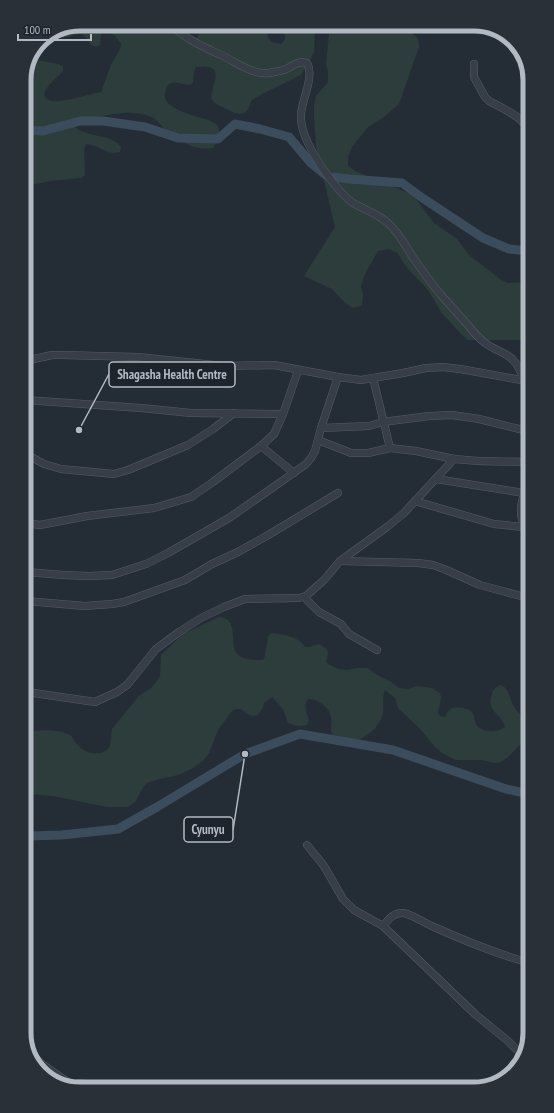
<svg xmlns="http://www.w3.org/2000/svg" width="554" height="1113" font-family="'PT Sans Narrow',sans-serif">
<rect width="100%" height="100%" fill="#242d36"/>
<g fill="#2c3d3c">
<path d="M80 24H178L195 39 198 37 199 24H267L268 38 272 42 281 44 285 40V35L278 24H315L314 53 301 75 264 93 252 100 248 109 245 113 240 114 235 113 218 105 214 102 211 98C214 80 225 63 196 67L194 72 193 82 190 85C178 85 169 76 165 93 161 109 197 116 208 120 225 126 219 136 213 148 196 150 188 146 176 137 172 134 167 131 163 128 159 123 156 118 149 116 126 108 100 117 77 122L75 127C88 138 110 133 121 147L120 152C106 156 99 144 86 144L84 149 85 175 81 178 50 181 36 184H31L27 176H25L24 77 32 59 58 64 63 66V71C56 79 46 85 44 95 46 99 48 100 52 101 63 103 89 94 101 92L111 65 120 49 121 44C115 35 113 31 101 34L100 45C88 50 91 39 83 35 78 33 73 36 68 37 63 38 57 37 52 36Z"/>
<polygon points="330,24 405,24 410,32 418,38 419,47 399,104 384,117 368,127 352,147 348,156 348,166 355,171 413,195 434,223 457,239 469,255 500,279 507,283 527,282 527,340 468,340 461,334 442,313 428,290 408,269 397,253 389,249 378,251 364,276 361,286 363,295 362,305 353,308 345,303 332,289 304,276 335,227 316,146 314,115 314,106 316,96 328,82 328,72 326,64"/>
<path d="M219 617C236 618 232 636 234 647 234 651 238 655 241 657 247 660 257 660 263 660L265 656 268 636 272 633C285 635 298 636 305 647H310L319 644 327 649 328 653 326 662 330 665 338 669 348 670 357 668H367L379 676 391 682 399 688 408 689 417 686 432 688 440 693 441 698 438 712 440 716 445 717C446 714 448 711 451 709 455 706 468 708 472 712 475 716 474 720 476 724 481 733 497 733 505 727 502 714 485 711 492 694 493 689 496 687 500 685 514 688 506 712 529 718V742L521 744 508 757 501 762 495 763 481 760H456L442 753 435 747 421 730 398 708 395 698 385 690C381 700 385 708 382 717 377 732 353 747 338 744 335 740 332 735 331 730 331 725 332 721 331 717 329 707 318 699 308 699 303 706 307 713 309 720L307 725C300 727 295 726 288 723L283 709 272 697 264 703 263 707 258 715 254 716 249 715 241 709H236L232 711 218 730 209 753 203 761 191 769 178 775 156 780 147 783 144 786 135 802 128 807H107L53 796 27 794V733C37 729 61 729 71 736 73 737 74 741 76 743 84 753 96 757 107 750L110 746 112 729 139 696 151 688 158 680 160 676 161 655 183 634Z"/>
</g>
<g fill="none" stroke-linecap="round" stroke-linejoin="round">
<g stroke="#3b4c5d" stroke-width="9">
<polyline points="24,130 43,131 80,121 103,121 145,127 178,138 218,139 235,124 260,129 289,137 311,163 327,176"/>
<polyline points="334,177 349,179 402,183 421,197 483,238 509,249 527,251"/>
<polyline points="27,836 62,835 118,829 157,807 245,754 300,734 393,750 506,789 529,794"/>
</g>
<defs>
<g id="minor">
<path d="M170 24C185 39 204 47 223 56 237 63 253 75 269 73 274 72 279 71 284 70 292 67 297 60 307 63 315 78 301 100 301 116 300 133 314 155 323 169 331 180 341 195 353 203 365 210 379 214 389 224 399 233 405 245 412 256 421 269 431 283 441 295 450 305 459 315 467 324 472 330 477 337 484 342 493 350 507 352 514 361 521 368 523 380 527 388"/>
<path d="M474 64V77L485 97 489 101C498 106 523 117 526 127"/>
<polyline points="25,361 52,355 62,355 138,357 224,366 274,365 338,377 361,380 403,373 426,368 443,367 460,369 527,381"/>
<polyline points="373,378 390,448"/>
<polyline points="25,400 141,408 191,413 283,414"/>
<polyline points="321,428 369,426 383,422 429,416 452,415 479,419 527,431"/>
<polyline points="318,440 351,453 368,453 390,448 416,451 454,459 478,461 528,462"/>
<polyline points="261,446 294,473"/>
<polyline points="26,454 44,464 61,469 114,474 128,470 188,445 213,429 234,413"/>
<polyline points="436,479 524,493"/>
<path d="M528 486C520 501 517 517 528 532"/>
<polyline points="415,501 494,524 524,527"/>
<polyline points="26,522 32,524 40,525 87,516 154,508 191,497 213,482 261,446 274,434 283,414 298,371"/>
<polyline points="340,561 418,563 433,565 444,569 480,585 521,596 528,597"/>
<polyline points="26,572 63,575 89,576 112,575 146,564 168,553 229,518 275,486 306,464 311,458 315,451 321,428 338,377"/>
<polyline points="304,597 319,612 341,624 349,634 377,650"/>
<polyline points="26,601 85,606 112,604 124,602 185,580 212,564 238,552 270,534 338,493"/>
<polyline points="27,692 95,702 117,692 127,685 156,649 179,632 201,618 224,607 245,599 299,598 306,596 324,580 340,561 387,527 404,513 415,501 454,459"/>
<polyline points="307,845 324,866 343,899 354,910 383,926"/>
<polyline points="31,1053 42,1064 72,1085"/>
<path d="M522 1060 518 1051 508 1041 476 1015 383 926C388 920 394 912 403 913 412 914 424 923 434 927 465 941 497 954 530 963"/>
<polyline points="71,1087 74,1084 79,1083 113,1089"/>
</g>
</defs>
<use href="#minor" stroke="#555c65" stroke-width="8"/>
<use href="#minor" stroke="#373e47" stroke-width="7"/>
</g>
<path d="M0 0H554V1113H0ZM80 31H474A49 49 0 0 1 523 80V1033A49 49 0 0 1 474 1082H80A49 49 0 0 1 31 1033V80A49 49 0 0 1 80 31Z" fill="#293038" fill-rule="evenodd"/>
<path fill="none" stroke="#b2b9c3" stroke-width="5" d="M80 31H474A49 49 0 0 1 523 80V1033A49 49 0 0 1 474 1082H80A49 49 0 0 1 31 1033V80A49 49 0 0 1 80 31Z"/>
<path fill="none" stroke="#b2b9c3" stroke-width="1.5" d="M79 430L109 374M245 754L233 830"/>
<g fill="#b2b9c3" stroke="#1d242c" stroke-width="1.5">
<circle cx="79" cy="430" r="4"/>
<circle cx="245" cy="754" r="4"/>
</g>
<g fill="#1d242c" stroke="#b2b9c3" stroke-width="1.5">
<rect x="109" y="362" width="126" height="25" rx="4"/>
<rect x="184" y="817" width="49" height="25" rx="4"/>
</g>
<g font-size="13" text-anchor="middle" font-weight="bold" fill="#b2b9c3">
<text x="172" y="379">Shagasha Health Centre</text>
<text x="208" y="834">Cyunyu</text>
</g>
<path d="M18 34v6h73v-6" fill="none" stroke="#b2b9c3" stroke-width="2"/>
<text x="24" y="34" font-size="12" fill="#b2b9c3" stroke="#1d242c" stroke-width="3" paint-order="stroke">100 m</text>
</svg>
